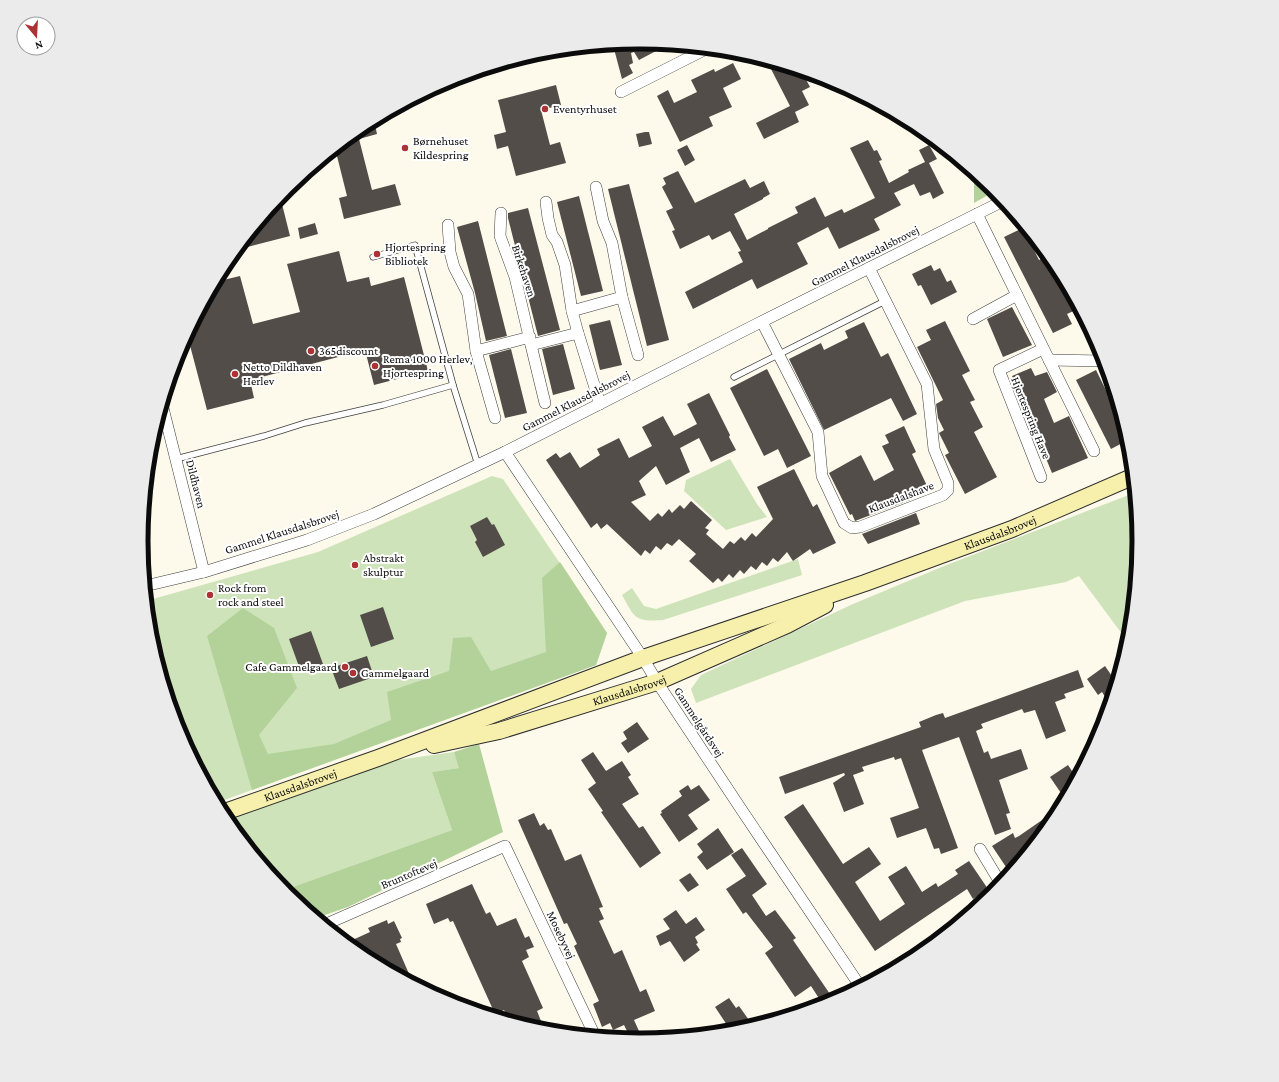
<svg xmlns="http://www.w3.org/2000/svg" width="1279" height="1082" font-family="'Crimson Pro',serif">
<rect width="100%" height="100%" fill="#fdfaeb"/>
<g fill="#cee3b9">
<polygon points="730,459 757,504 767,517 726,530 684,491 686,480"/>
<polygon points="492,476 503,479 607,633 596,665 216,803 178,732 150,638 146,601 318,552"/>
<polygon points="1134,493 1138,541 1128,642 1079,576 1066,582 965,601 696,703 691,689 701,675 853,604 944,566"/>
<path d="M798 559 802 575 663 620C634 622 635 618 622 595L632 588 644 606 656 609Z"/>
<polygon points="454,752 460,768 432,772 452,830 284,890 225,819 390,761"/>
</g>
<g fill="#b2d29a">
<polygon points="983,180 995,191 974,203 974,183"/>
<polygon points="560,562 607,633 596,665 252,790 207,636 243,608 274,628 297,688 259,735 268,754 334,744 391,720 387,692 449,671 453,638 471,637 491,671 546,652 542,578"/>
<polygon points="479,744 503,832 348,907 316,918 284,890 452,830 432,772 459,768 454,752"/>
</g>
<g fill="#524d49">
<polygon points="640,42 653,43 656,51 639,60 634,52 631,53 633,63 629,65 633,73 622,79 613,45"/>
<polygon points="733,63 741,79 723,88 732,107 709,117 713,126 680,142 657,96 668,90 674,103 697,92 691,80 714,69 715,72"/>
<polygon points="779,64 790,68 794,76 802,72 810,87 802,91 809,105 795,112 799,122 764,139 756,123 790,106 771,69"/>
<polygon points="556,85 561,105 541,110 550,145 560,142 566,163 516,176 508,146 497,149 494,135 506,132 498,100"/>
<polygon points="374,120 377,134 359,139 372,190 395,184 401,205 344,219 339,198 347,196 335,148 362,126"/>
<polygon points="645,132 649,132 652,144 639,147 636,134"/>
<polygon points="868,140 874,151 877,150 882,160 879,161 889,183 909,172 908,170 925,162 919,150 929,145 937,159 929,163 944,193 933,199 930,192 920,196 914,184 894,193 901,205 874,219 880,230 839,249 828,227 797,243 808,264 757,289 752,279 693,309 685,292 743,262 738,252 741,251 730,231 712,240 709,235 680,249 672,231 675,230 666,211 673,208 662,187 666,184 663,178 678,171 695,203 745,179 750,188 764,181 770,194 763,198 763,199 734,214 747,240 768,229 768,228 798,213 795,207 815,197 825,217 842,209 844,213 875,198 850,148"/>
<polygon points="687,145 695,160 685,166 677,150"/>
<polygon points="629,184 669,340 647,346 608,189"/>
<polygon points="280,196 290,236 236,250 263,217"/>
<polygon points="579,196 603,291 581,296 557,202"/>
<polygon points="528,208 560,330 538,336 508,218 508,213"/>
<polygon points="478,221 507,336 486,341 475,293 457,227"/>
<polygon points="315,223 318,234 300,239 298,228"/>
<polygon points="1023,228 1039,260 1048,255 1055,264 1078,309 1067,314 1072,324 1053,333 1004,237"/>
<polygon points="339,251 347,282 369,277 371,286 404,277 428,371 374,385 365,350 250,380 254,398 207,410 187,334 215,282 240,276 253,324 300,312 287,264"/>
<polygon points="931,265 934,271 940,268 947,282 951,280 957,292 931,305 921,285 918,286 912,274"/>
<polygon points="1012,307 1032,345 1003,357 987,319"/>
<polygon points="610,320 622,365 600,370 589,325"/>
<polygon points="945,321 970,371 962,375 975,400 970,402 983,427 974,432 997,477 965,494 945,455 949,453 939,433 944,430 938,418 936,404 943,400 917,347 931,340 926,330"/>
<polygon points="864,322 881,357 888,353 917,414 903,421 891,398 824,430 789,359 821,343 824,350 848,338 845,331"/>
<polygon points="563,344 575,389 553,395 542,349"/>
<polygon points="511,349 527,413 505,418 489,355"/>
<polygon points="1031,368 1035,376 1047,372 1057,392 1044,399 1054,423 1069,416 1088,458 1052,473 1012,376"/>
<polygon points="767,369 811,456 787,468 778,449 764,456 730,388"/>
<polygon points="1096,370 1124,427 1128,440 1111,449 1076,380"/>
<polygon points="709,393 730,435 729,437 736,450 711,462 699,438 680,448 690,472 666,485 656,466 639,481 646,495 631,502 650,521 658,513 662,517 669,509 672,513 680,505 684,509 691,501 712,520 705,528 709,530 706,534 723,549 730,541 734,544 741,537 745,541 752,533 756,537 773,519 757,487 794,469 813,507 817,504 836,543 813,554 810,549 793,561 787,552 778,562 773,558 767,566 762,562 756,570 751,566 744,574 740,570 733,578 729,574 722,582 718,578 713,583 689,561 696,554 679,539 672,546 667,543 661,550 656,546 650,554 645,550 641,556 607,524 601,529 597,523 591,528 546,460 556,453 560,458 570,452 580,468 600,455 597,449 619,438 629,458 652,446 642,427 663,416 674,436 697,424 687,404"/>
<polygon points="904,426 916,452 912,454 929,490 910,499 910,500 855,521 852,514 850,515 829,473 861,455 874,481 894,470 882,446 889,443 885,435"/>
<polygon points="916,513 920,524 868,544 862,534"/>
<polygon points="487,517 492,525 494,524 505,545 483,557 475,542 477,540 470,526"/>
<polygon points="383,607 394,639 371,647 360,615"/>
<polygon points="311,631 323,664 301,672 289,639"/>
<polygon points="367,656 374,677 339,689 331,668"/>
<polygon points="1105,666 1116,682 1109,703 1102,692 1098,695 1087,679"/>
<polygon points="1078,670 1084,687 1064,694 1066,698 1055,702 1066,731 1046,739 1035,710 1024,713 1022,709 981,724 983,728 976,731 984,753 988,751 991,759 1021,749 1028,769 999,780 1010,813 1006,814 1011,829 995,835 959,737 922,750 958,848 941,854 939,848 934,849 926,828 897,838 890,818 919,808 901,758 895,760 894,757 862,767 864,771 853,775 864,804 844,812 833,783 845,775 844,773 785,794 779,777 921,727 919,722 936,715 943,713 945,718"/>
<polygon points="637,722 649,739 628,753 621,743 627,739 623,732"/>
<polygon points="593,752 606,771 622,761 631,775 628,777 639,794 622,804 639,828 643,826 661,853 640,868 601,812 603,811 588,789 596,783 581,760"/>
<polygon points="1068,765 1076,777 1065,799 1050,777"/>
<polygon points="688,785 691,790 699,785 710,800 688,815 698,829 679,842 660,814 662,813 661,811 682,796 679,791"/>
<polygon points="803,804 843,864 869,847 881,864 855,882 880,921 905,904 888,877 906,866 922,892 936,883 938,887 958,874 955,870 969,861 988,889 973,899 967,889 875,951 784,817"/>
<polygon points="1058,809 1059,810 1054,818 1010,873 992,846 1013,833 1015,838 1019,836"/>
<polygon points="534,813 540,826 544,823 548,830 551,829 565,861 581,854 603,907 599,908 604,919 599,921 614,954 622,950 640,992 646,989 655,1011 634,1020 643,1040 631,1039 624,1025 613,1030 610,1023 602,1027 593,1004 599,1001 574,946 577,944 567,923 564,924 518,820"/>
<polygon points="718,828 734,852 707,870 697,857 703,852 697,844"/>
<polygon points="742,848 767,884 752,895 766,916 775,910 796,938 793,940 832,997 822,1003 811,986 795,997 765,953 773,947 746,912 743,914 726,889 746,876 731,855"/>
<polygon points="690,873 699,885 688,892 679,880"/>
<polygon points="472,884 486,914 490,912 497,926 516,918 525,938 529,936 534,947 526,950 529,957 522,961 543,1008 537,1011 545,1031 509,1020 504,1010 495,1014 453,921 450,922 448,918 434,924 426,904"/>
<polygon points="676,910 686,924 696,917 705,930 695,937 698,943 696,944 700,950 684,962 670,941 660,946 656,936 670,929 663,919"/>
<polygon points="387,920 388,924 394,921 402,938 400,939 401,942 396,944 413,983 362,956 346,943 370,932 368,928"/>
<polygon points="729,998 736,1008 739,1006 751,1023 746,1028 733,1031 728,1024 727,1025 715,1007"/>
</g>
<g fill="none" stroke-linecap="round" stroke-linejoin="round">
<defs>
<g id="lane">
<polyline points="373,257 415,245 453,385"/>
<polyline points="734,377 885,301"/>
<polyline points="176,459 264,436 305,423 383,405 453,385 478,465"/>
</g>
<g id="street">
<polyline points="621,92 706,49"/>
<polyline points="546,202 548,218 552,235 557,242 565,265 572,311 578,333 600,404"/>
<polyline points="501,213 500,236 515,277 531,345 578,333"/>
<polyline points="977,214 1094,451"/>
<polyline points="448,225 450,252 454,267 468,294 476,351 530,337"/>
<polyline points="622,297 638,355"/>
<polyline points="572,311 622,297 612,243 603,221 596,187"/>
<polyline points="973,319 1017,295"/>
<polyline points="762,322 818,432 822,476 844,523 852,528 860,527 943,495 948,490 948,483 934,449 927,384 869,268"/>
<polyline points="531,345 545,403"/>
<polyline points="476,351 495,418"/>
<polyline points="1049,360 1104,361"/>
<polyline points="162,404 204,572"/>
<polyline points="505,452 643,658 657,682 741,809 860,986"/>
<polyline points="1041,477 999,370 1043,349"/>
<polyline points="145,586 204,572 307,540 374,514 505,452 755,325 1003,201"/>
<polyline points="980,849 1001,884"/>
<polyline points="324,925 505,846 595,1036"/>
</g>
<g id="secondary">
<path id="s1" d="M434 745 499 731 657 682 787 625 825 605"/>
<path id="s2" d="M222 813 378 758 643 658 865 583 1012 529 1132 477"/>
</g>
</defs>
<use href="#lane" stroke="#3e3e3e" stroke-width="7"/>
<use href="#street" stroke="#3e3e3e" stroke-width="12"/>
<use href="#secondary" stroke="#2d2d2d" stroke-width="18"/>
<use href="#lane" stroke="#fff" stroke-width="5.5"/>
<use href="#street" stroke="#fff" stroke-width="11"/>
<use href="#secondary" stroke="#f6f0ac" stroke-width="16"/>
</g>
<g fill="#ac3235" stroke="#fff" stroke-width="1.5">
<circle cx="545" cy="109" r="4"/>
<circle cx="405" cy="148" r="4"/>
<circle cx="377" cy="254" r="4"/>
<circle cx="311" cy="351" r="4"/>
<circle cx="375" cy="366" r="4"/>
<circle cx="235" cy="374" r="4"/>
<circle cx="355" cy="565" r="4"/>
<circle cx="210" cy="595" r="4"/>
<circle cx="345" cy="667" r="4"/>
<circle cx="353" cy="673" r="4"/>
</g>
<g text-anchor="middle" dominant-baseline="central" stroke-width="4" stroke-linejoin="round" paint-order="stroke">
<g font-size="12" fill="#0b0b0b" stroke="#fff" text-anchor="start">
<text x="553" y="109">Eventyrhuset</text>
<text x="413" y="141">Børnehuset<tspan x="413" dy="14">Kildespring</tspan></text>
<text x="385" y="247">Hjortespring<tspan x="385" dy="14">Bibliotek</tspan></text>
<text x="319" y="351">365discount</text>
<text x="383" y="359">Rema 1000 Herlev,<tspan x="383" dy="14">Hjortespring</tspan></text>
<text x="243" y="367">Netto Dildhaven<tspan x="243" dy="14">Herlev</tspan></text>
<text x="363" y="558">Abstrakt<tspan x="363" dy="14">skulptur</tspan></text>
<text x="218" y="588">Rock from<tspan x="218" dy="14">rock and steel</tspan></text>
<text x="337" y="667" text-anchor="end">Cafe Gammelgaard</text>
<text x="361" y="673">Gammelgaard</text>
</g>
<g font-size="12" fill="#0b0b0b" stroke="#fff">
<text transform="translate(865 256) rotate(-27)">Gammel Klausdalsbrovej</text>
<text transform="translate(524 271) rotate(72)">Birkehaven</text>
<text transform="translate(576 401) rotate(-27)">Gammel Klausdalsbrovej</text>
<text transform="translate(1031 418) rotate(68)">Hjortespring Have</text>
<text transform="translate(196 484) rotate(76)">Dildhaven</text>
<text transform="translate(901 497) rotate(-21)">Klausdalshave</text>
<text transform="translate(282 532) rotate(-18)">Gammel Klausdalsbrovej</text>
<text stroke="none"><textPath href="#s2" startOffset="827">Klausdalsbrovej</textPath></text>
<text stroke="none"><textPath href="#s1" startOffset="203">Klausdalsbrovej</textPath></text>
<text transform="translate(699 722) rotate(57)">Gammelgårdsvej</text>
<text stroke="none"><textPath href="#s2" startOffset="83">Klausdalsbrovej</textPath></text>
<text transform="translate(409 874) rotate(-23)">Bruntoftevej</text>
<text transform="translate(561 935) rotate(65)">Mosebyvej</text>
</g>
</g>
<path d="M0 0H1279V1082H0ZM148 541a492 492 0 1 1 984 0a492 492 0 1 1-984 0Z" fill="#ebebeb" fill-rule="evenodd"/>
<path fill="none" stroke="#0b0b0b" stroke-width="5" d="M148 541a492 492 0 1 1 984 0a492 492 0 1 1-984 0Z"/>
<g transform="translate(36 36) rotate(162)"><circle r="19" fill="#ffffff" stroke="#9d9d9d"/>
<path d="M0-3L7 15L0 10L-7 15Z" fill="#ac3235"/>
<text y="-6" font-size="11" font-weight="bold" text-anchor="middle" fill="#0b0b0b">N</text>
</g>
</svg>
